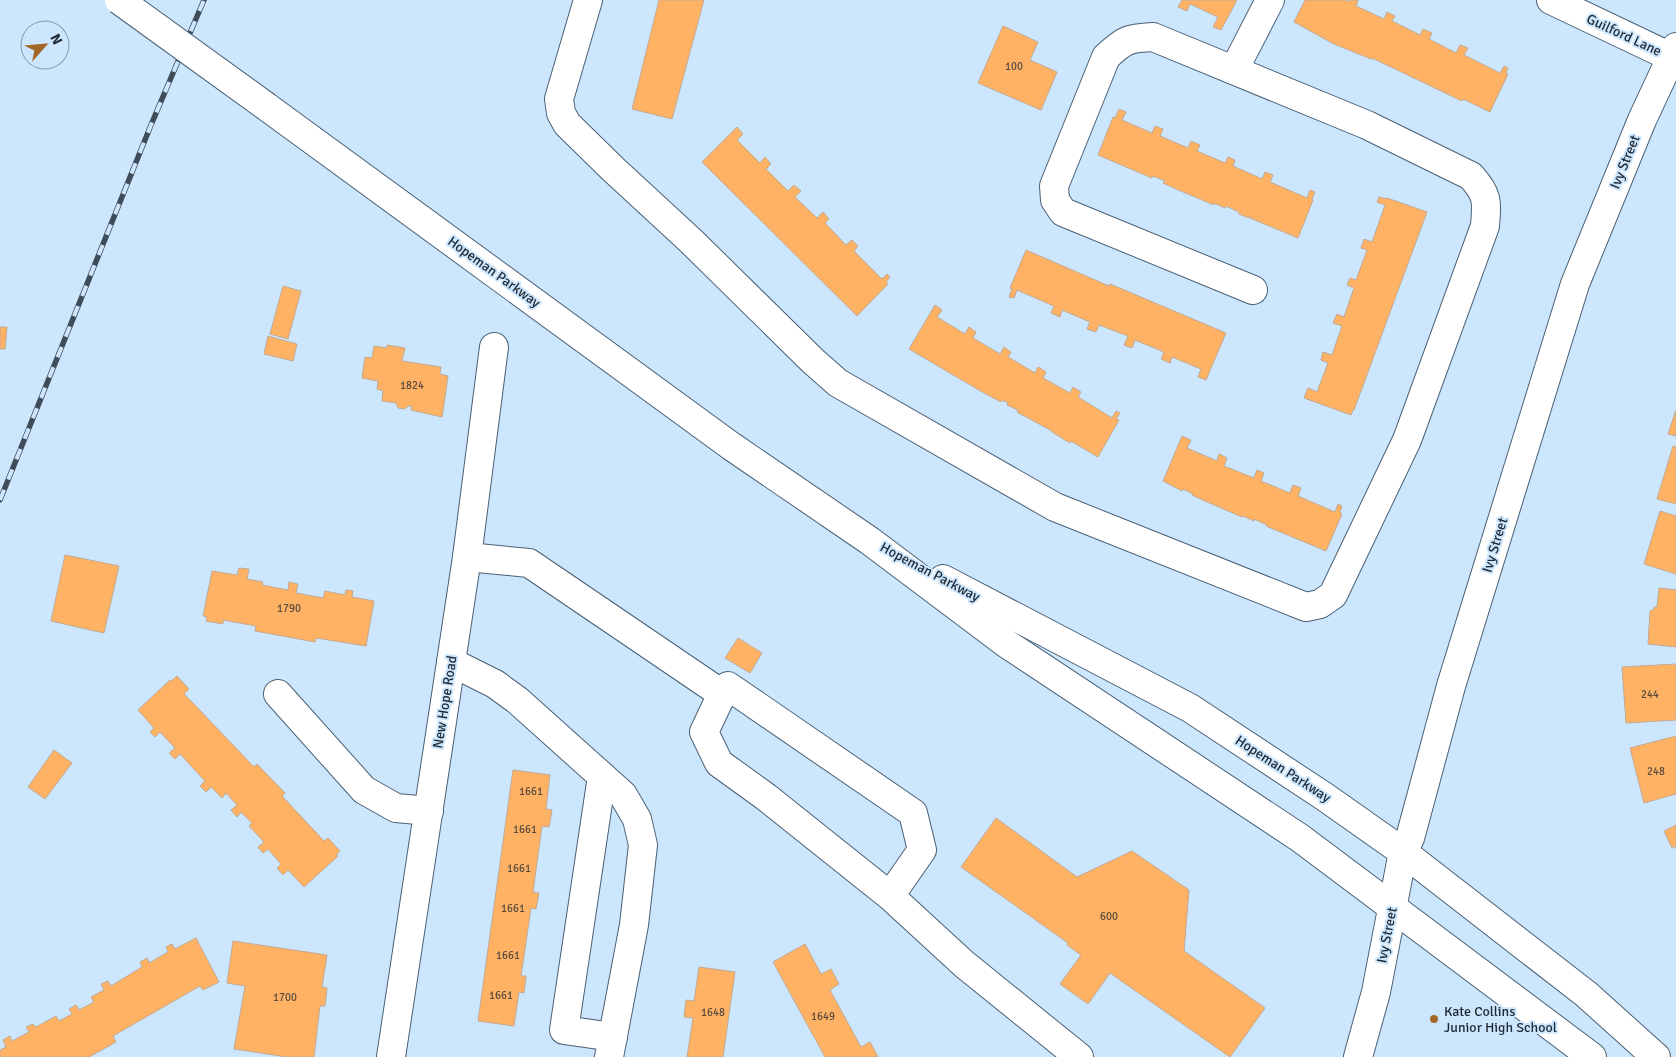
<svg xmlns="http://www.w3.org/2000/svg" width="1676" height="1057" font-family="Signika,sans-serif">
<rect width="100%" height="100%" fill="#cce6fd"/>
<g fill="#ffb264" stroke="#c2a993">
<polygon points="659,0 704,0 672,119 632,109"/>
<polygon points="1182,0 1237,0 1221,30 1213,27 1218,17 1190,4 1187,11 1178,7"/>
<polygon points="1305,0 1345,0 1348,2 1349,0 1358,0 1356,6 1384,19 1387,12 1395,16 1392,21 1420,35 1423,29 1432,33 1429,39 1456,53 1460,45 1468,48 1464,55 1500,73 1504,66 1508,68 1506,73 1508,74 1490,112 1463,99 1462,101 1372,58 1371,59 1334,44 1294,22"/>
<polygon points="1003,26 1038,42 1030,60 1057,72 1041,110 978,83"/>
<polygon points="1119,109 1126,112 1122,120 1152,133 1155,126 1163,129 1160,136 1188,148 1191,141 1200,145 1197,151 1225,163 1228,157 1235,160 1233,166 1262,179 1265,172 1273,175 1270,182 1307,198 1310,190 1315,192 1312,199 1313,200 1298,238 1250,218 1251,216 1250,216 1249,218 1239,214 1239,212 1226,206 1225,208 1214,203 1214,205 1176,189 1163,183 1165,181 1153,176 1152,178 1098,155 1113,117 1115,118"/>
<polygon points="737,127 743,134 737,140 760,163 765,157 771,164 766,169 788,191 794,185 801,191 795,197 817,218 823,212 829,219 825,223 846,245 852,240 858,246 854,251 882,279 887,274 890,277 886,282 888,284 857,316 702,162"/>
<polygon points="1379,197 1387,199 1387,198 1427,212 1354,410 1353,410 1351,415 1304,398 1308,388 1317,392 1328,363 1321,360 1323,352 1332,355 1342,326 1333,323 1337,314 1344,317 1354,288 1347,285 1350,278 1356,280 1367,250 1361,248 1364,239 1372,242 1385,205 1377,202"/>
<polygon points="1026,250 1109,286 1110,284 1226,333 1206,380 1198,377 1201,369 1172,357 1170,363 1161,359 1164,352 1135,340 1132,348 1124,345 1128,336 1099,325 1096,332 1087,329 1090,322 1062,310 1060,317 1051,313 1054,306 1017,290 1014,298 1009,297 1012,289 1010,288"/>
<polygon points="283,286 301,291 288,339 270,334"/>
<polygon points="935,305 942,310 937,317 965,334 969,327 976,332 973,338 1000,354 1004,347 1011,352 1008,357 1035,373 1038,367 1046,372 1043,378 1070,393 1073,387 1081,392 1078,397 1112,418 1116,411 1120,413 1116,419 1119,420 1098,457 1071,441 1070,443 1052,432 1052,431 1017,412 1018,410 1007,405 1008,403 1002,400 1001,402 984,393 909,349"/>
<polygon points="0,327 7,327 5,349 0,349"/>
<polygon points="268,336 297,344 293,361 264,354"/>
<polygon points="387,345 405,348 402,361 441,367 440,374 448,376 442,417 411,410 412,406 408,406 405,409 398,408 396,403 382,401 383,391 377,389 378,381 362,378 365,357 372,358 374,346 387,348"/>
<polygon points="1676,410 1676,436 1668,434"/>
<polygon points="1182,436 1191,440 1187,448 1217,461 1219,454 1227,458 1224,466 1254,478 1257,470 1264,473 1261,481 1290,493 1293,485 1301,488 1298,496 1335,512 1338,504 1342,506 1340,512 1342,514 1326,551 1266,526 1267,525 1254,519 1254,521 1243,516 1242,517 1205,501 1192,495 1193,494 1183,489 1182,491 1163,481"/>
<polygon points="1673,446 1676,447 1676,504 1657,499"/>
<polygon points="1660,511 1676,516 1676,574 1644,564"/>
<polygon points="65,555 119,566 104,633 51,621"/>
<polygon points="239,568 249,569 247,579 263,582 262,585 288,590 289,582 298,584 296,593 323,598 325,591 345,595 346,590 353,591 352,597 374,601 366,646 316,638 315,642 255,631 256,626 223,620 223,624 206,621 207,617 203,616 212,571 237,575"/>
<polygon points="1659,588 1676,590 1676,647 1648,644 1650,611 1654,609 1654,607 1657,607"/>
<polygon points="738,638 762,653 750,673 725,658"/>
<polygon points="1676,664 1676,720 1626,723 1622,667"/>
<polygon points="177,676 189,689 184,694 192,702 254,767 257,764 285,793 282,796 324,841 328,838 340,851 336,855 338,856 304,887 288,870 283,875 277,868 281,864 268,849 263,853 258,847 264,842 249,826 252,823 241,812 237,817 231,810 237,805 226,793 222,798 211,787 206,792 200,786 205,781 180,754 175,759 169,753 175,748 160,732 155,737 150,732 154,728 138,710 170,680 171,681"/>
<polygon points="1676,736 1676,794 1644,803 1630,748"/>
<polygon points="54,750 72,763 45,799 28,787"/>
<polygon points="513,770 550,775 546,809 552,810 549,827 542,826 533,892 539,893 536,909 531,908 521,976 526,976 524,993 519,992 514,1026 478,1021"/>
<polygon points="996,818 1077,877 1132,851 1189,890 1184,951 1265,1008 1230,1057 1110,973 1088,1004 1060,984 1081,955 1067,945 1068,943 961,867"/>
<polygon points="1676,825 1676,849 1675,846 1672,848 1664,831"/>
<polygon points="196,938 219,982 203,990 200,986 113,1036 116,1042 89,1057 0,1057 0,1050 6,1047 3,1040 10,1036 12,1041 29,1032 26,1027 33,1024 36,1027 56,1016 59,1021 72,1014 69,1009 76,1005 79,1010 94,1002 91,997 104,990 101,984 108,981 111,986 142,967 140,962 147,958 149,963 168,952 166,947 172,944 175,949"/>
<polygon points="233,941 327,955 322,987 327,988 325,1006 320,1006 314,1057 287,1057 234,1049 245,986 227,983"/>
<polygon points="805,944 821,974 831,969 839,984 830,990 861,1047 870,1042 878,1057 825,1057 773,962"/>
<polygon points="699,967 735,972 723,1057 687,1057 693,1018 684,1017 686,1000 694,1001"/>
</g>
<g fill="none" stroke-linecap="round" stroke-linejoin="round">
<defs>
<g id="minor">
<path d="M588 0 559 99 561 113 567 124 613 169 691 241 813 361 838 383 1055 507 1306 607 1320 604 1333 595 1407 440 1485 226C1487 201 1488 195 1471 176L1367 125 1153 37C1128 38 1124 40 1106 57L1054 186 1055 200 1063 212 1253 290"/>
<polyline points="1551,0 1671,57"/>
<polyline points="1234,70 1270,0"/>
<polyline points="467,557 529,563 722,694"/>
<polyline points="451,662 495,684 517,700 623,795 637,819 643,845 634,925 609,1057"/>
<polyline points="278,694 364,790 396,808 429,811"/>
<polyline points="602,776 564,1030 613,1037"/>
<polyline points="890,896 922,850 913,813 728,686 722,694 704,732 719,763 766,797 890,896 964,964 1079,1057"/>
<polyline points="391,1057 467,557 494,347"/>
</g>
<g id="major">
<polyline points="267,107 731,446 870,541 1007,644 1300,838 1592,1057"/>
<polyline points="943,579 1190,708 1325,797 1403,852 1586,994 1656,1057"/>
<polyline points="1358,1057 1376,992 1403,852 1410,838 1451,686 1575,284 1642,120 1676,47"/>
</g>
</defs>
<use href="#minor" stroke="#4a6074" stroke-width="30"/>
<use href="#major" stroke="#4a6074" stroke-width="30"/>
<use href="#minor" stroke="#fff" stroke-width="28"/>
<use href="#major" stroke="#fff" stroke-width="28"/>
<defs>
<polyline id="rail" points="0,500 151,125 204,0"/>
</defs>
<use href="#rail" stroke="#404d59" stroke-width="5.5"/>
<use href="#rail" stroke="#cce6fd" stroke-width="4" stroke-dasharray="11" stroke-linecap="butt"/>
<defs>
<polyline id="major-bridge" points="119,0 267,107"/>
</defs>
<use href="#major-bridge" stroke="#4a6074" stroke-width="30" stroke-linecap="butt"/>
<use href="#major-bridge" stroke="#fff" stroke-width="28"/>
</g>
<circle fill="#a36828" stroke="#cce6fd" stroke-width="2" cx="1434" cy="1019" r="5"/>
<g text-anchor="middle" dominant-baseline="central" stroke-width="4" stroke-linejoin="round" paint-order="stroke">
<g font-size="11" fill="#574b3e">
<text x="1014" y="66">100</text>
<text x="412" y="385">1824</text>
<text x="289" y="608">1790</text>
<text x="1650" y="694">244</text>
<text x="1656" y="771">248</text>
<text x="531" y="791">1661</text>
<text x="525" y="829">1661</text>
<text x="519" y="868">1661</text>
<text x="513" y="908">1661</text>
<text x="1109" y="916">600</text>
<text x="508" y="955">1661</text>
<text x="501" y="995">1661</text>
<text x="285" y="997">1700</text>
<text x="713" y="1012">1648</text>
<text x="823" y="1016">1649</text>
</g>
<g font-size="14" fill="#1f2932" stroke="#cce6fd">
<text transform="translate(1624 35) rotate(25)">Guilford Lane</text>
<text transform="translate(1625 162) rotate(-68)">Ivy Street</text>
<text transform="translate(494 272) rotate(36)">Hopeman Parkway</text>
<text transform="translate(1495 545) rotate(-73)">Ivy Street</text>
<text transform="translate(930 572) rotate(28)">Hopeman Parkway</text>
<text transform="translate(445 702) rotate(-81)">New Hope Road</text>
<text transform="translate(1283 769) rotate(33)">Hopeman Parkway</text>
<text transform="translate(1387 935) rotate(-79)">Ivy Street</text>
</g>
<g font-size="14" fill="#1f2932" stroke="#cce6fd" text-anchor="start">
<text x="1444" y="1011">Kate Collins<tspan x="1444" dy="16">Junior High School</tspan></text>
</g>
</g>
<g transform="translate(45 45) rotate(63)"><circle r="24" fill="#cce6fd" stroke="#879aac"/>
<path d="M0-4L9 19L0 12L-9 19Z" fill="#a36828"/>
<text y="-8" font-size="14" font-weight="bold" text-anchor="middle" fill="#1f2932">N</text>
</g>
</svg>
